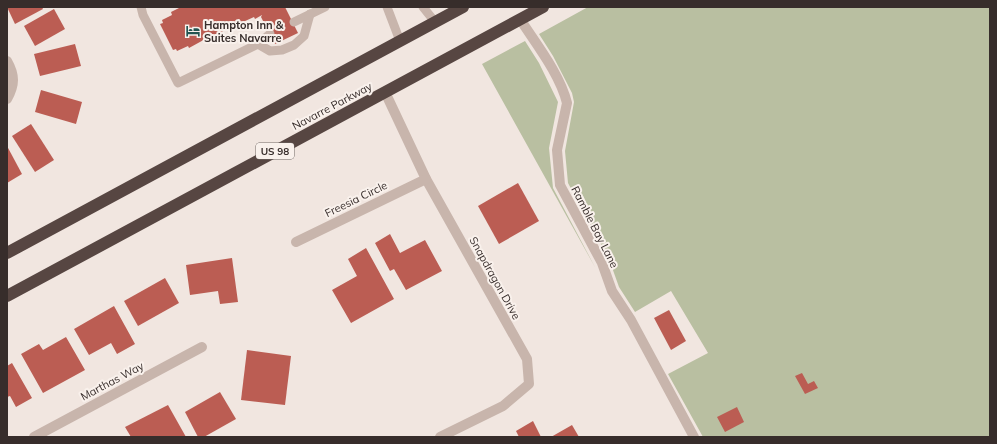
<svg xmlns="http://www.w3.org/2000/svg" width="997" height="444" font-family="Mulish,sans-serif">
<rect width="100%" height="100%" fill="#f1e6e0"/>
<g fill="#b9bfa1">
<polygon points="588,7 990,7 990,437 703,437 668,374 708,353 671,291 635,312 619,287 609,259 568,183 565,151 574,102 572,93 553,56 539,34"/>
<polygon points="525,41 539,63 558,102 549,148 553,188 596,269 482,64"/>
</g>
<g fill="#bb5d53">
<polygon points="7,7 42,7 43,9 15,24"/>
<polygon points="181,7 285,7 298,33 275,44 261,17 262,15 255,19 254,17 212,36 211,33 208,35 209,37 189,48 188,46 177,51 176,49 173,50 160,24 163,23 162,20 172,15 171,12"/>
<polygon points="54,9 65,29 35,46 24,26"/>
<polygon points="75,44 81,66 40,76 34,54"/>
<polygon points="41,90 82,102 76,124 35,112"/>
<polygon points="31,124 54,160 35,172 12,136"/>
<polygon points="7,146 22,174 7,183"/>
<polygon points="518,183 539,221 499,244 478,206"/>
<polygon points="390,234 400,253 425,240 442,271 406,290 394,269 390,271 375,243"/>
<polygon points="366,248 394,299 351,323 332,290 357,276 348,259"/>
<polygon points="232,258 238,302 220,304 218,291 190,295 186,265"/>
<polygon points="165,278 179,303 138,326 124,301"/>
<polygon points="114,306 135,344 117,354 111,343 89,355 74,329"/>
<polygon points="669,310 686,341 671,350 654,318"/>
<polygon points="66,337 85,370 43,393 21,354 39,344 43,350"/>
<polygon points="247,350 291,356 285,405 241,400"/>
<polygon points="12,363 32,398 16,407 10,396 7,397 7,366"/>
<polygon points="802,373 808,384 814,381 818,388 805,394 795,376"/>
<polygon points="220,392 236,419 204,437 198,437 185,412"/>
<polygon points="168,405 186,437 131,437 125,427"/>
<polygon points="737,407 744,422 725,432 717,417"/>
<polygon points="533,421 541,437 519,437 516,431"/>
<polygon points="572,425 579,437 551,437"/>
</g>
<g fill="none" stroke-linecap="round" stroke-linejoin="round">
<g stroke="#c8b5ac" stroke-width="9">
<polyline points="141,7 143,15 178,83 258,44 270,34"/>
<polyline points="387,7 400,41"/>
<polyline points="423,7 435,22"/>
<polyline points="294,22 325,7"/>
<polyline points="258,44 270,51 282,50 294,45 304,36 310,14"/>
</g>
<g stroke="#c8b5ac" stroke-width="10">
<path d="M520 19C536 44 560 74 567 103L557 150 560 185 602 263 612 291 631 320 694 437"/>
<path d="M7 61C15 75 15 85 7 99"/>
<polyline points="385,92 426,179 527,359 529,384 503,406 440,437"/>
<polyline points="296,242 426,179"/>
<polyline points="34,437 202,347"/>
</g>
<g stroke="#574642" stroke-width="12">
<polyline points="7,253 463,7"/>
<polyline points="7,296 543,7"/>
</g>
</g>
<defs>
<symbol id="hotel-bare" viewBox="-9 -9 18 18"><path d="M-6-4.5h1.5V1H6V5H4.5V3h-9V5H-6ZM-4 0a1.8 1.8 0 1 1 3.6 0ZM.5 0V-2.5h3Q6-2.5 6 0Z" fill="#235551" stroke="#f9f1ec" stroke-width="2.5" paint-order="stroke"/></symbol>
</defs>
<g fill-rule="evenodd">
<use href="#hotel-bare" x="183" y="21" width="20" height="20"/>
</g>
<g text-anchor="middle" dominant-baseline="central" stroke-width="4" stroke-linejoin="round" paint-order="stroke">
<rect fill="#f9f1ec" stroke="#716865" stroke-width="1" x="256" y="143" width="38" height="16" rx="3"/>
<g font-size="10" font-weight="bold" fill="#372d2b">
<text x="275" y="151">US 98</text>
</g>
<g font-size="11" font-weight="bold" fill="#372d2b" stroke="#f9f1ec" text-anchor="start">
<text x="204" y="25">Hampton Inn &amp;<tspan x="204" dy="13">Suites Navarre</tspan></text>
</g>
<g font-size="11" fill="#372d2b" stroke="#f9f1ec">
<text transform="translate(332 106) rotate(-28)">Navarre Parkway</text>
<text transform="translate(356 199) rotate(-26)">Freesia Circle</text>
<text transform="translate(595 227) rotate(63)">Ramble Bay Lane</text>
<text transform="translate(495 278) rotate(61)">Snapdragon Drive</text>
<text transform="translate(112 381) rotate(-28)">Marthas Way</text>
</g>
</g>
<rect width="997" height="444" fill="none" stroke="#372d2b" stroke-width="16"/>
</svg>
